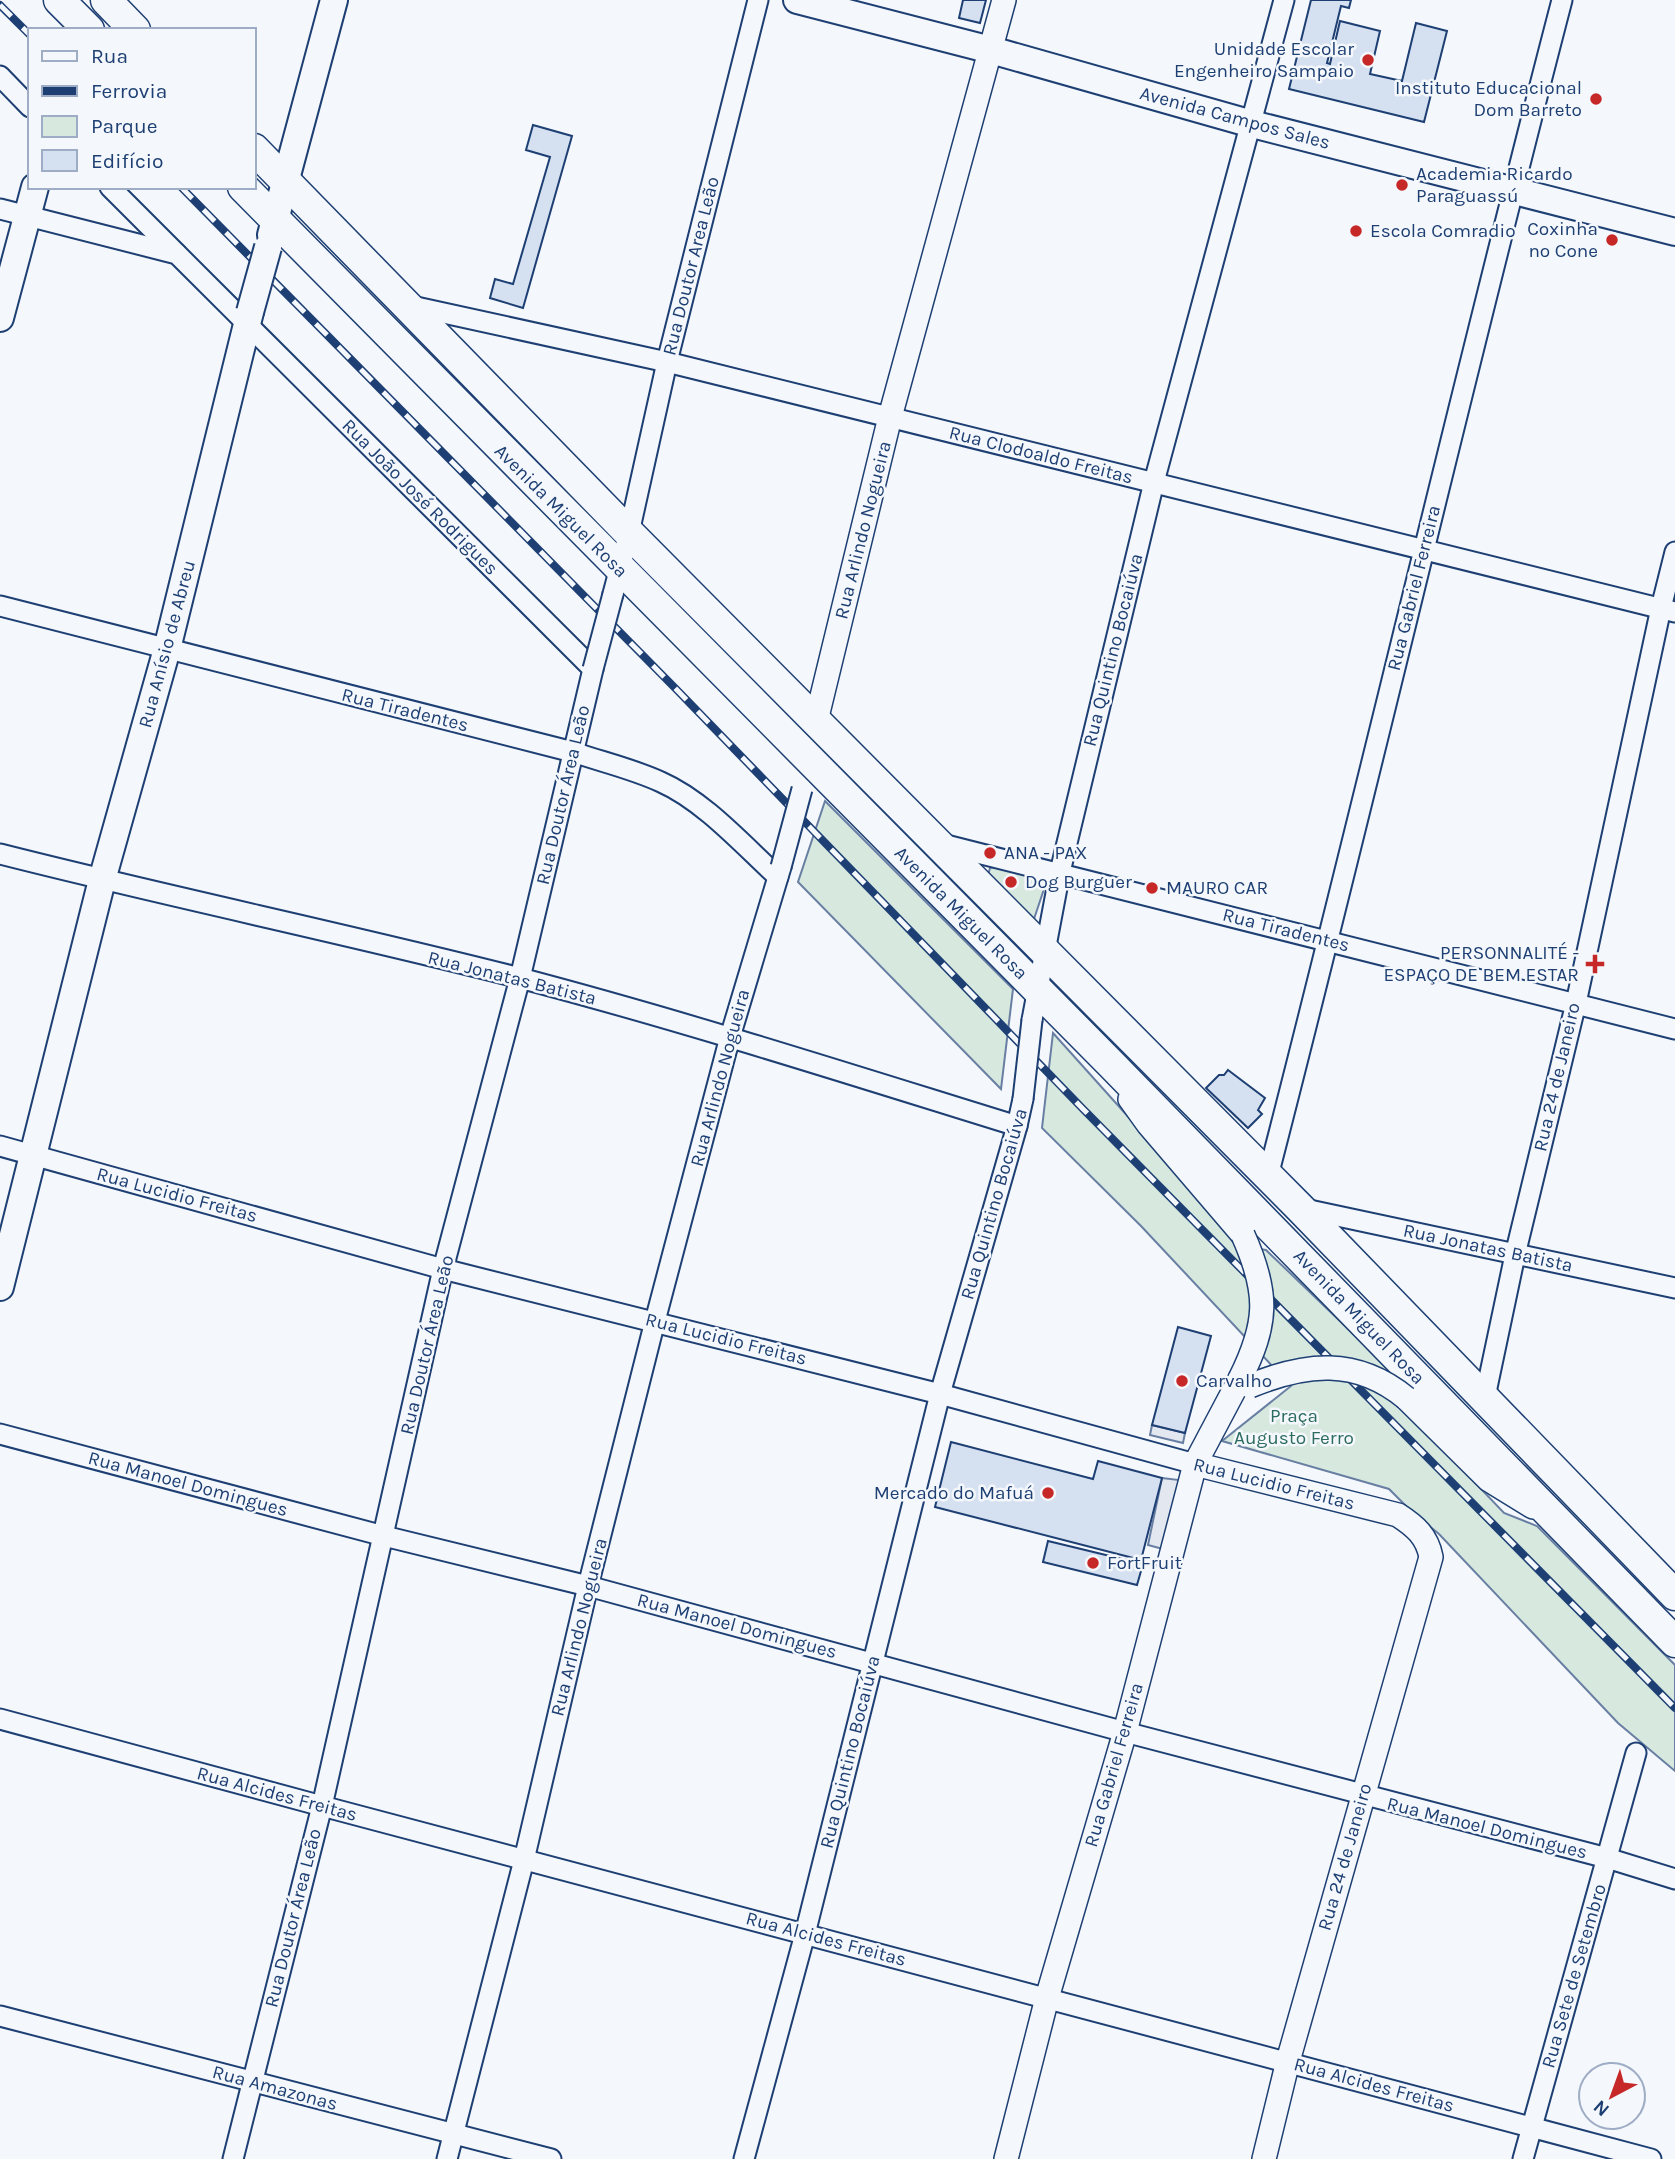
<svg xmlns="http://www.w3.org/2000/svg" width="1675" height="2159" font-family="Karla,sans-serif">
<rect width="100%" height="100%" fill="#f4f7fb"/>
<g fill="#d7e8df" stroke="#687fa3" stroke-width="2">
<polygon points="825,801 1013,989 1001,1089 798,882"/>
<polygon points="994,867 1047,880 1034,919 988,875 990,868"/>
<polygon points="1053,1033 1221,1220 1239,1246 1266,1250 1395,1374 1393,1397 1504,1513 1537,1526 1675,1665 1675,1771 1618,1723 1439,1534 1411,1511 1389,1489 1222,1441 1291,1386 1141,1226 1042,1128"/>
</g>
<g fill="#e3e8f0" stroke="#687fa3" stroke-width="2">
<polygon points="1152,1425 1185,1433 1183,1443 1150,1435"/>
<polygon points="1162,1478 1179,1480 1163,1549 1148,1545"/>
</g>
<g fill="#d5e0f0" stroke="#1d3f73" stroke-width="2">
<polygon points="963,0 986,0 980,23 959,18"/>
<polygon points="1311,0 1351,0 1349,8 1341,6 1327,63 1330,64 1340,21 1380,31 1370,74 1402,81 1416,23 1447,31 1424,122 1289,89"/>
<polygon points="533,125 572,136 523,308 490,298 495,279 513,284 550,157 526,150"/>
<polygon points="1228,1070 1265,1098 1258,1110 1262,1114 1248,1128 1206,1088 1219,1075 1224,1075"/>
<polygon points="1178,1327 1211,1336 1185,1433 1152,1425"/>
<polygon points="951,1442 1093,1479 1098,1461 1162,1478 1141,1560 935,1507"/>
<polygon points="1048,1541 1143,1564 1137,1585 1043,1562"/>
</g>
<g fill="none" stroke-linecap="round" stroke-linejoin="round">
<defs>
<g id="minor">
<polyline points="0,76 30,107"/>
<polyline points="110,187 176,253"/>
<polyline points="0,209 177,254 593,669 520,978 443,1269 322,1806 233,2159"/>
<polyline points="407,305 667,362 1675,612"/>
<polyline points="613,594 629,533 667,362 758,0"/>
<path d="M0 606 573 752C602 762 633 769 661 782 704 801 743 845 778 877"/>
<polyline points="938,843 1675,1029"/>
<path d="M0 854C173 898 348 934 520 978 687 1022 852 1075 1017 1126"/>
<polyline points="1032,1020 1060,872 1154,482 1284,0"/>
<polyline points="0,1146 443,1269 940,1394 1195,1464"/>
<path d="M1268 1176C1369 785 1460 391 1562 0"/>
<polyline points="1300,1208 1675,1288"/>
<polyline points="1485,1397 1515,1255 1576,1003 1661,608 1675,552"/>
<polyline points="0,1434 384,1536 588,1586 1125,1732 1607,1858 1675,1879"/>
<polyline points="0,1719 322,1806 1651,2159"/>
<polyline points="0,2016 551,2159"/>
<polyline points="447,2159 524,1860 588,1586 655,1321 730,1037 781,867"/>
<polyline points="744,2159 805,1934 940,1394 1017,1126 1023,1099"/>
<polyline points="1523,2159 1636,1753"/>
</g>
<g id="tertiary">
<polyline points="816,721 890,417 1004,0"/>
<polyline points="1130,1099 1148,1124 1243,1235"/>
<polyline points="1406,1398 1489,1480 1533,1507"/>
<path d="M1195 1464 1398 1515C1415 1526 1427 1536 1431 1557L1288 2061 1264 2159"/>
<polyline points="1006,2159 1047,1998 1125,1732 1195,1464 1240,1379"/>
</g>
<g id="secondary">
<polyline points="797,0 991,50 1252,124 1675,232"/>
<polyline points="271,235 334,0"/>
<polyline points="0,318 35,187"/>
<polyline points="0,1287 102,880 167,649 250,312"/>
</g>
<g id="primary">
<polyline points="59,0 89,30"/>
<polyline points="106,0 135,30"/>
<polyline points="254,149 629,533 1300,1208 1675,1595"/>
<polyline points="243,187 1112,1065 1675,1642"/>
</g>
</defs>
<use href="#minor" stroke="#1d3f73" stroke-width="23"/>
<use href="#tertiary" stroke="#1d3f73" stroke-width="26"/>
<use href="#secondary" stroke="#1d3f73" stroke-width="30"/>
<use href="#primary" stroke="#1d3f73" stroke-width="33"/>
<use href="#minor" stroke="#f4f7fb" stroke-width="19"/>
<use href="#tertiary" stroke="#f4f7fb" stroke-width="23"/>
<use href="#secondary" stroke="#f4f7fb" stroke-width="26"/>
<use href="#primary" stroke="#f4f7fb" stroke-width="30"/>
<defs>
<g id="rail">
<polyline points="0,5 30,35"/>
<polyline points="181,187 676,689 1084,1110 1675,1708"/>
</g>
</defs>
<use href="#rail" stroke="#1d3f73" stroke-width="8"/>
<use href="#rail" stroke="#f4f7fb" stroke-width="5" stroke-dasharray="16" stroke-linecap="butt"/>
<defs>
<g id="minor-bridge">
<polyline points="593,669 613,594"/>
<polyline points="781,867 802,789"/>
<polyline points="1023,1099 1032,1020"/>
</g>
<g id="tertiary-bridge">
<path d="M1240 1379C1268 1323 1269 1293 1243 1235"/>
<path d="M1250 1386C1305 1363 1356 1357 1406 1398"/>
</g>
<polyline id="secondary-bridge" points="250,312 268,247"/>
</defs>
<use href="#minor-bridge" stroke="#1d3f73" stroke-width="23" stroke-linecap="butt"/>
<use href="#tertiary-bridge" stroke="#1d3f73" stroke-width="26" stroke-linecap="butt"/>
<use href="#secondary-bridge" stroke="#1d3f73" stroke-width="30" stroke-linecap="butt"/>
<use href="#minor-bridge" stroke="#f4f7fb" stroke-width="19"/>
<use href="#tertiary-bridge" stroke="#f4f7fb" stroke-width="23"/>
<use href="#secondary-bridge" stroke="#f4f7fb" stroke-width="26"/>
</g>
<g fill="#c62828" stroke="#f4f7fb" stroke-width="2.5">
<circle cx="1368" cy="60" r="7"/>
<circle cx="1596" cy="99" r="7"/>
<circle cx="1402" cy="185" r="7"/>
<circle cx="1356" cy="231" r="7"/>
<circle cx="1612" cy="240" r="7"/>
<circle cx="990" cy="853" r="7"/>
<circle cx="1011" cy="882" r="7"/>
<circle cx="1152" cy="888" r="7"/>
<path d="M1591.5 953.5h7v7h7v7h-7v7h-7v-7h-7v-7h7z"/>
<circle cx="1182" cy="1381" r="7"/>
<circle cx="1048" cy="1493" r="7"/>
<circle cx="1093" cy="1563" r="7"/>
</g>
<g text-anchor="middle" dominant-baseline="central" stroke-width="5" stroke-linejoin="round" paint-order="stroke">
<g font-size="19" fill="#1d3f73" stroke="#f4f7fb" text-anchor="start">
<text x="1354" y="49" text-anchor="end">Unidade Escolar<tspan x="1354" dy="22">Engenheiro Sampaio</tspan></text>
<text x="1582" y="88" text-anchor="end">Instituto Educacional<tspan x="1582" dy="22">Dom Barreto</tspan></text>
<text x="1416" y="174">Academia Ricardo<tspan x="1416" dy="22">Paraguassú</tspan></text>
<text x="1598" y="229" text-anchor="end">Coxinha<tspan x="1598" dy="22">no Cone</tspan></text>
<text x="1370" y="231">Escola Comradio</text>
<text x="1004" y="853">ANA - PAX</text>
<text x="1025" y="882">Dog Burguer</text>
<text x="1166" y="888">MAURO CAR</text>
<text x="1579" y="953" text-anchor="end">PERSONNALITÉ -<tspan x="1579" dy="22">ESPAÇO DE BEM ESTAR</tspan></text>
<text x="1196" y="1381">Carvalho</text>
<text x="1034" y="1493" text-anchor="end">Mercado do Mafuá</text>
<text x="1107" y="1563">FortFruit</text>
</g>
<g font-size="19" fill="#1d3f73" stroke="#f4f7fb">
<text transform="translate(1235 118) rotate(15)">Avenida Campos Sales</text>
<text transform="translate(691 266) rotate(-76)">Rua Doutor Area Leão</text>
<text transform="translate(1041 455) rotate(14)">Rua Clodoaldo Freitas</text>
<text transform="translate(420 497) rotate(45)">Rua João José Rodrigues</text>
<text transform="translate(561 511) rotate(45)">Avenida Miguel Rosa</text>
<text transform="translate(863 530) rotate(-76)">Rua Arlindo Nogueira</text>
<text transform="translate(1414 588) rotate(-76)">Rua Gabriel Ferreira</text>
<text transform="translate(167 644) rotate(-75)">Rua Anísio de Abreu</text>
<text transform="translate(1113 650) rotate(-76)">Rua Quintino Bocaiúva</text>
<text transform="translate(405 710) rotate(14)">Rua Tiradentes</text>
<text transform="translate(563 795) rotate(-77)">Rua Doutor Área Leão</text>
<text transform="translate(961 913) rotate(45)">Avenida Miguel Rosa</text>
<text transform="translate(1286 930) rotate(14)">Rua Tiradentes</text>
<text transform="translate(512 978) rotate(14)">Rua Jonatas Batista</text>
<text transform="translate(1557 1077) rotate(-77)">Rua 24 de Janeiro</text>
<text transform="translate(720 1078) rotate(-75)">Rua Arlindo Nogueira</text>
<text transform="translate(177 1195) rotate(15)">Rua Lucidio Freitas</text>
<text transform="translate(994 1204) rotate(-74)">Rua Quintino Bocaiúva</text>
<text transform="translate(1488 1248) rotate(12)">Rua Jonatas Batista</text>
<text transform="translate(1359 1317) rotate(46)">Avenida Miguel Rosa</text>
<text transform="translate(726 1339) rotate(14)">Rua Lucidio Freitas</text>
<text transform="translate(427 1345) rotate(-77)">Rua Doutor Área Leão</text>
<text transform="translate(188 1484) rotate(15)">Rua Manoel Domingues</text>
<text transform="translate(1274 1484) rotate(14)">Rua Lucidio Freitas</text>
<text transform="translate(737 1626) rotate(15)">Rua Manoel Domingues</text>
<text transform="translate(579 1627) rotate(-76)">Rua Arlindo Nogueira</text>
<text transform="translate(850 1752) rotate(-76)">Rua Quintino Bocaiúva</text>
<text transform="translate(1114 1765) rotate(-74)">Rua Gabriel Ferreira</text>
<text transform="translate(277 1794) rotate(15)">Rua Alcides Freitas</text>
<text transform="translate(1487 1828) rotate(14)">Rua Manoel Domingues</text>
<text transform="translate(1345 1857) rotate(-74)">Rua 24 de Janeiro</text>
<text transform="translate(293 1918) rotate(-76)">Rua Doutor Área Leão</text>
<text transform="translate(826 1939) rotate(15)">Rua Alcides Freitas</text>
<text transform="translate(1574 1976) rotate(-74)">Rua Sete de Setembro</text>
<text transform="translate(1374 2085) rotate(15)">Rua Alcides Freitas</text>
<text transform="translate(275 2088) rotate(15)">Rua Amazonas</text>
</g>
<g font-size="19" fill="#2c6c60" stroke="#f4f7fb">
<text x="1294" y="1416">Praça<tspan x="1294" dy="22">Augusto Ferro</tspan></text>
</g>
</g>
<rect x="28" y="28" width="228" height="161" fill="#f4f7fb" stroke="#9eadc5" stroke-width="2"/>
<rect x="42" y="51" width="35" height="10" fill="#f4f7fb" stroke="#9eadc5" stroke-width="2"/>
<text x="91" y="63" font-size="21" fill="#1d3f73">Rua</text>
<rect x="42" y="86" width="35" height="10" fill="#1d3f73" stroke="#9eadc5" stroke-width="2"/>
<text x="91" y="98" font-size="21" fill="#1d3f73">Ferrovia</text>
<rect x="42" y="116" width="35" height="21" fill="#d7e8df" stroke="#9eadc5" stroke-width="2"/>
<text x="91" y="133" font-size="21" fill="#1d3f73">Parque</text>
<rect x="42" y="150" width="35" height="21" fill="#d5e0f0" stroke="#9eadc5" stroke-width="2"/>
<text x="91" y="168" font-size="21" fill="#1d3f73">Edifício</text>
<g transform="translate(1612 2096) rotate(221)"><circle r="33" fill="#f4f7fb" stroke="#9eadc5" stroke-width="2"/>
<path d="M0-5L12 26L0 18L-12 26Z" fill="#c62828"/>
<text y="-10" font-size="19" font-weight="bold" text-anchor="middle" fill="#1d3f73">N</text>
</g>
</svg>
